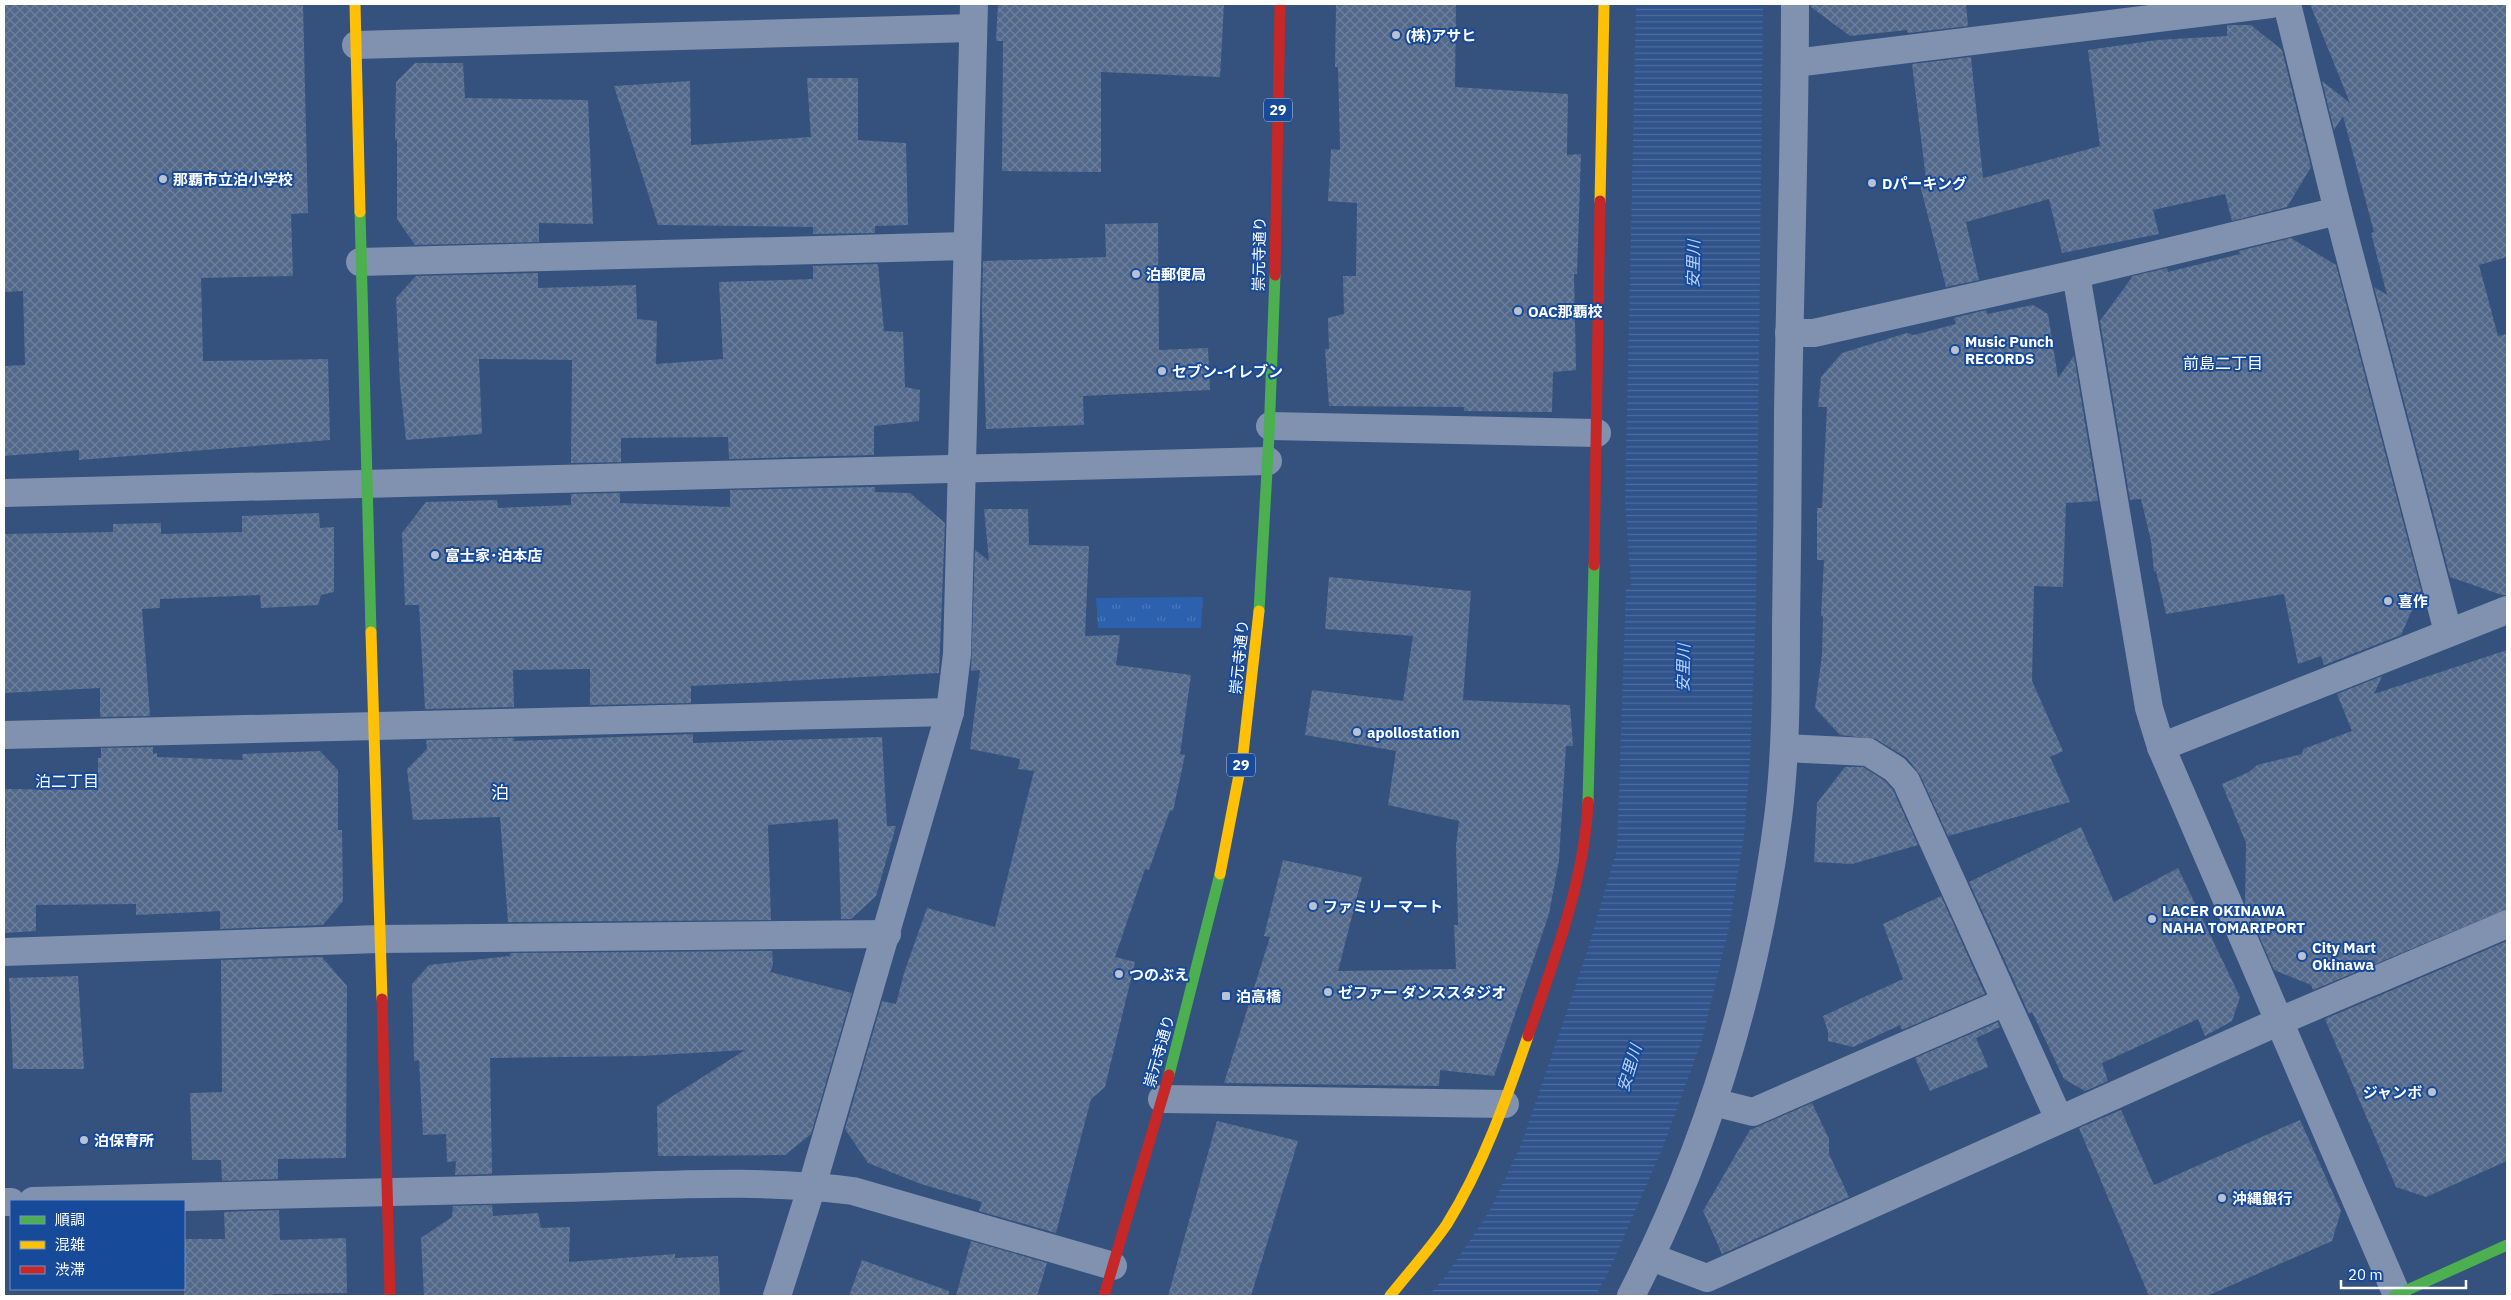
<svg xmlns="http://www.w3.org/2000/svg" width="2511" height="1300" font-family="'IBM Plex Sans','Noto Sans JP',sans-serif">
<defs>
<pattern id="grass-tufts" width="24" height="20" patternUnits="userSpaceOnUse" patternTransform="scale(1.25)"><rect width="24" height="20" fill="#2c61af"/><path d="M3 7l-1-3M5 7V3M7 7l1-3M15 17l-1-3M17 17v-4M19 17l1-3" fill="none" stroke="#4c79bb"/></pattern>
<pattern id="water-rules" width="6" height="5" patternUnits="userSpaceOnUse" patternTransform="scale(1.25)"><rect width="6" height="5" fill="#30538c"/><path d="M0 2.5h6" fill="none" stroke="#4f6d9d"/></pattern>
<pattern id="building-cross-hatch" width="8" height="8" patternUnits="userSpaceOnUse" patternTransform="scale(1.25)"><rect width="8" height="8" fill="#53698b"/><path d="M0 0l8 8M0 8l8-8" fill="none" stroke="#6d809c"/></pattern>
</defs>
<rect width="100%" height="100%" fill="#35517d"/>
<polygon fill="url(#grass-tufts)" points="1203,597 1201,628 1098,628 1096,598"/>
<polygon fill="url(#water-rules)" points="1636,4 1763,4 1756,611 1750,759 1744,836 1730,923 1702,1040 1663,1147 1608,1273 1595,1296 1428,1296 1445,1277 1489,1212 1521,1145 1587,952 1617,849 1626,589 1631,588 1625,501"/>
<g fill="url(#building-cross-hatch)">
<polygon points="4,4 303,4 308,213 291,214 293,276 201,278 203,361 328,359 330,440 79,460 79,450 4,456 4,366 25,365 23,291 4,292"/>
<polygon points="998,4 1224,4 1220,77 1101,72 1101,172 1002,171 1003,41 996,41"/>
<polygon points="1336,4 1456,4 1455,87 1568,94 1567,155 1581,154 1577,274 1574,274 1576,370 1553,372 1552,412 1464,411 1464,407 1329,406 1325,349 1329,349 1328,318 1344,314 1343,276 1356,276 1357,203 1328,201 1331,149 1340,150 1338,67 1335,67"/>
<polygon points="1811,4 1966,4 1968,26 1908,33 1907,30 1850,36 1811,7"/>
<polygon points="2310,4 2507,4 2507,257 2479,265 2498,336 2507,334 2507,595 2502,595 2450,577 2374,287 2387,295 2371,233 2374,232 2343,116 2334,130 2322,81 2350,103"/>
<polygon points="2227,25 2251,25 2282,50 2311,167 2287,207 2232,221 2225,194 2153,210 2159,234 2062,253 2049,199 1966,222 1979,280 1946,287 1919,181 1926,179 1912,64 1971,57 1983,178 2100,146 2088,50 2157,40 2227,36"/>
<polygon points="415,63 463,63 465,98 588,100 593,224 539,223 539,242 415,245 397,219 397,139 395,140 396,82"/>
<polygon points="807,78 858,78 858,140 906,143 908,225 875,226 875,233 813,234 813,227 658,225 614,86 690,81 691,145 811,137"/>
<polygon points="1158,223 1159,350 1208,348 1210,390 1083,396 1084,425 986,429 982,310 983,261 1106,257 1105,224"/>
<polygon points="2291,238 2336,265 2421,590 2401,635 2324,665 2321,656 2298,664 2284,594 2166,614 2156,571 2154,572 2151,541 2141,499 2130,500 2100,321 2133,276 2167,268 2168,272 2240,254 2239,251"/>
<polygon points="878,264 884,331 903,332 905,387 920,390 919,421 874,426 874,455 729,459 728,437 621,438 621,462 571,463 572,360 479,359 482,434 406,440 400,384 396,298 416,276 538,273 538,288 636,285 637,319 657,321 656,364 723,359 719,282 813,279 813,266"/>
<polygon points="2033,305 2048,314 2058,378 2074,356 2098,501 2066,503 2063,587 2034,586 2032,681 2063,751 2050,757 2070,802 1948,836 1920,775 1907,758 1876,739 1840,735 1815,708 1822,655 1823,616 1821,616 1824,560 1817,560 1817,508 1822,508 1827,407 1818,407 1821,377 1842,353 1907,333 1914,335 1956,324 1954,318 1986,310 1987,314"/>
<polygon points="875,487 875,492 910,493 945,523 939,673 691,686 691,703 590,705 590,669 513,670 514,707 425,709 419,605 405,605 402,533 426,502 497,500 498,508 571,505 571,494 620,493 620,503 730,507 730,490"/>
<polygon points="984,509 1028,509 1029,545 1089,546 1085,636 1120,635 1116,665 1191,675 1180,754 1185,755 1173,811 1170,810 1149,870 1145,869 1115,957 1135,962 1105,1087 1091,1099 1056,1233 979,1211 982,1202 921,1184 868,1163 845,1129 882,1001 896,1004 904,973 927,908 995,927 1034,771 1018,769 1020,759 970,749 980,670 971,671 975,550 989,561"/>
<polygon points="319,513 320,528 334,527 334,592 321,595 318,605 261,608 260,595 160,599 160,608 142,609 150,716 100,717 100,688 4,693 4,534 113,532 113,524 161,523 161,534 242,532 242,516"/>
<polygon points="1329,577 1471,591 1463,700 1570,705 1573,746 1566,746 1559,860 1549,914 1494,1076 1440,1070 1439,1086 1224,1083 1270,937 1264,936 1283,860 1362,877 1338,971 1456,969 1454,925 1458,925 1456,846 1459,821 1388,805 1396,751 1305,735 1312,690 1403,701 1413,636 1325,629"/>
<polygon points="2507,650 2507,909 2313,990 2311,985 2274,970 2245,904 2246,843 2222,784 2249,772 2257,765 2302,754 2303,749 2352,731 2337,694 2382,676 2374,694"/>
<polygon points="693,734 693,743 882,737 887,826 896,826 876,896 851,919 841,919 838,819 768,825 771,920 508,922 500,817 413,820 407,769 427,749 426,740 514,738 514,741"/>
<polygon points="153,747 153,754 157,753 157,757 243,760 242,754 320,751 338,770 338,830 342,830 343,901 323,925 220,929 220,911 136,915 136,904 36,905 36,931 4,933 4,849 6,849 5,789 98,790 98,758 101,758 101,748"/>
<polygon points="1845,767 1863,767 1885,781 1893,790 1918,845 1852,864 1814,862 1817,803"/>
<polygon points="2081,827 2114,902 2178,868 2240,997 2232,1021 2205,1036 2198,1019 2102,1063 2108,1081 2085,1091 2064,1079 2032,1012 2029,1014 1969,882"/>
<polygon points="1941,896 1985,994 1902,1030 1900,1025 1853,1047 1828,1041 1828,1032 1823,1016 1903,979 1883,924"/>
<polygon points="2507,941 2507,1161 2426,1197 2396,1187 2325,1019"/>
<polygon points="772,951 773,965 770,972 852,993 811,1134 785,1155 658,1156 657,1106 745,1050 641,1056 490,1058 492,1174 455,1175 456,1161 447,1162 446,1134 423,1135 419,1060 414,1061 412,984 429,965 510,956 510,953"/>
<polygon points="322,957 347,986 346,1158 278,1159 278,1179 222,1181 221,1160 192,1160 190,1093 222,1092 221,960"/>
<polygon points="78,976 84,1069 13,1069 9,978"/>
<polygon points="1998,1022 2000,1027 1976,1038 1988,1067 1930,1091 1915,1058"/>
<polygon points="1812,1103 1829,1139 1829,1154 1849,1197 1722,1254 1703,1211 1750,1130"/>
<polygon points="2121,1110 2154,1185 2300,1120 2341,1211 2332,1241 2207,1296 2149,1296 2079,1128"/>
<polygon points="1217,1121 1298,1141 1251,1296 1168,1296"/>
<polygon points="492,1205 493,1216 538,1213 541,1228 570,1227 569,1262 675,1254 675,1258 718,1256 720,1296 424,1296 421,1238 452,1217 453,1206"/>
<polygon points="279,1210 280,1240 346,1238 347,1293 273,1294 273,1296 184,1296 184,1239 225,1239 224,1212"/>
<polygon points="971,1241 1047,1263 1037,1296 956,1296"/>
<polygon points="862,1260 949,1291 949,1296 849,1296"/>
</g>
<g fill="none" stroke-linecap="round" stroke-linejoin="round">
<g stroke="#8092af" stroke-width="28">
<polyline points="2287,4 2338,211 2448,632"/>
<polyline points="356,45 973,28"/>
<polyline points="1795,63 2271,4"/>
<polyline points="360,262 966,246"/>
<polyline points="2076,274 2149,708 2161,747 2397,1295"/>
<polyline points="1789,333 1814,333 2076,274 2338,211"/>
<polyline points="1270,426 1597,433"/>
<polyline points="4,493 1268,461"/>
<polyline points="4,735 950,712"/>
<polyline points="2161,747 2507,610"/>
<polyline points="1784,748 1868,752 1895,769 1906,781 2059,1119"/>
<polyline points="4,952 379,939 887,934"/>
<polyline points="1162,1099 1505,1104"/>
<polyline points="1713,1102 1753,1112 2005,1002"/>
<path d="M33 1201C209 1197 385 1191 561 1188 658 1186 757 1178 853 1191L1113 1266"/>
<polyline points="4,1202 11,1202"/>
<polyline points="1651,1257 1707,1278 2280,1021 2507,924"/>
<polyline points="777,1296 812,1186 950,712 957,654 974,4"/>
<path d="M1631 1296C1708 1146 1756 985 1778 818 1786 754 1786 690 1786 626 1787 555 1788 485 1788 414 1790 277 1795 141 1795 4"/>
</g>
<g stroke="#4caf50" stroke-width="11">
<polyline points="360,212 371,632"/>
<polyline points="1259,611 1269,436 1275,275"/>
<polyline points="1588,802 1594,565"/>
<polyline points="1169,1075 1220,874"/>
<polyline points="2394,1296 2507,1245"/>
</g>
<g stroke="#ffc107" stroke-width="11">
<polyline points="355,4 360,212"/>
<polyline points="1600,201 1604,4"/>
<polyline points="371,632 382,999"/>
<polyline points="1220,874 1243,754 1259,611"/>
<path d="M1390 1296C1409 1272 1430 1249 1447 1224 1483 1166 1506 1100 1528 1036"/>
</g>
<g stroke="#c62828" stroke-width="11">
<polyline points="1275,275 1280,4"/>
<polyline points="1594,565 1600,201"/>
<polyline points="382,999 390,1296"/>
<path d="M1528 1036C1553 963 1585 879 1588 802"/>
<polyline points="1104,1296 1169,1075"/>
</g>
</g>
<g fill="#b8c2d2" stroke="#184a9a" stroke-width="2">
<circle cx="1396" cy="35" r="5"/>
<circle cx="163" cy="179" r="5"/>
<circle cx="1872" cy="183" r="5"/>
<circle cx="1136" cy="274" r="5"/>
<circle cx="1518" cy="311" r="5"/>
<circle cx="1955" cy="350" r="5"/>
<circle cx="1162" cy="371" r="5"/>
<circle cx="435" cy="555" r="5"/>
<circle cx="2388" cy="601" r="5"/>
<circle cx="1357" cy="732" r="5"/>
<circle cx="1313" cy="906" r="5"/>
<circle cx="2152" cy="919" r="5"/>
<circle cx="2302" cy="956" r="5"/>
<circle cx="1119" cy="974" r="5"/>
<circle cx="1328" cy="992" r="5"/>
<rect x="1221" y="991" width="10" height="10" rx="2.5"/>
<circle cx="2432" cy="1092" r="5"/>
<circle cx="84" cy="1140" r="5"/>
<circle cx="2222" cy="1198" r="5"/>
</g>
<g text-anchor="middle" dominant-baseline="central" stroke-width="4" stroke-linejoin="round" paint-order="stroke">
<g fill="#184a9a" stroke="#bac9e1" stroke-width="1">
<rect x="1264" y="98.5" width="28" height="23" rx="4"/>
<rect x="1227" y="753.5" width="28" height="23" rx="4"/>
</g>
<g font-size="14" font-weight="bold" fill="#fff">
<text x="1278" y="110">29</text>
<text x="1241" y="765">29</text>
</g>
<g font-size="15" font-weight="bold" fill="#fff" stroke="#184a9a" text-anchor="start">
<text x="1406" y="35">(株)アサヒ</text>
<text x="173" y="179">那覇市立泊小学校</text>
<text x="1882" y="183">Dパーキング</text>
<text x="1146" y="274">泊郵便局</text>
<text x="1528" y="311">OAC那覇校</text>
<text x="1965" y="341">Music Punch<tspan x="1965" dy="17">RECORDS</tspan></text>
<text x="1172" y="371">セブン-イレブン</text>
<text x="445" y="555">富士家･泊本店</text>
<text x="2398" y="601">喜作</text>
<text x="1367" y="732">apollostation</text>
<text x="1323" y="906">ファミリーマート</text>
<text x="2162" y="910">LACER OKINAWA<tspan x="2162" dy="17">NAHA TOMARIPORT</tspan></text>
<text x="2312" y="947">City Mart<tspan x="2312" dy="17">Okinawa</tspan></text>
<text x="1129" y="974">つのぶえ</text>
<text x="1338" y="992">ゼファー ダンススタジオ</text>
<text x="1236" y="996">泊高橋</text>
<text x="2422" y="1092" text-anchor="end">ジャンボ</text>
<text x="94" y="1140">泊保育所</text>
<text x="2232" y="1198">沖縄銀行</text>
</g>
<g font-size="15" fill="#fff" stroke="#184a9a">
<text transform="translate(1259 254) rotate(-89)">崇元寺通り</text>
<text transform="translate(1239 657) rotate(-84)">崇元寺通り</text>
<text transform="translate(1159 1051) rotate(-74)">崇元寺通り</text>
</g>
<g font-size="16" font-style="italic" fill="#bad3f8" stroke="#184a9a">
<text transform="translate(1693 264) rotate(-89)">安里川</text>
<text transform="translate(1683 668) rotate(-89)">安里川</text>
<text transform="translate(1629 1068) rotate(-73)">安里川</text>
</g>
<g font-size="16" fill="#fff" stroke="#184a9a">
<text x="2223" y="363">前島二丁目</text>
<text x="67" y="781">泊二丁目</text>
</g>
<g font-size="18" fill="#fff" stroke="#184a9a">
<text x="500" y="792">泊</text>
</g>
</g>
<rect width="2511" height="1300" fill="none" stroke="#ffffff" stroke-width="10"/>
<rect x="10" y="1200" width="175" height="90" fill="#184a9a" stroke="#7492c2"/>
<rect x="20" y="1216" width="25" height="8" fill="#4caf50" stroke="#7492c2"/>
<text x="55" y="1225" font-size="15" fill="#ffffff">順調</text>
<rect x="20" y="1241" width="25" height="8" fill="#ffc107" stroke="#7492c2"/>
<text x="55" y="1250" font-size="15" fill="#ffffff">混雑</text>
<rect x="20" y="1266" width="25" height="8" fill="#c62828" stroke="#7492c2"/>
<text x="55" y="1275" font-size="15" fill="#ffffff">渋滞</text>
<path d="M2341 1280v8h125v-8" fill="none" stroke="#ffffff" stroke-width="2.5"/>
<text x="2348" y="1280" font-size="15" fill="#ffffff" stroke="#184a9a" stroke-width="4" paint-order="stroke">20 m</text>
</svg>
